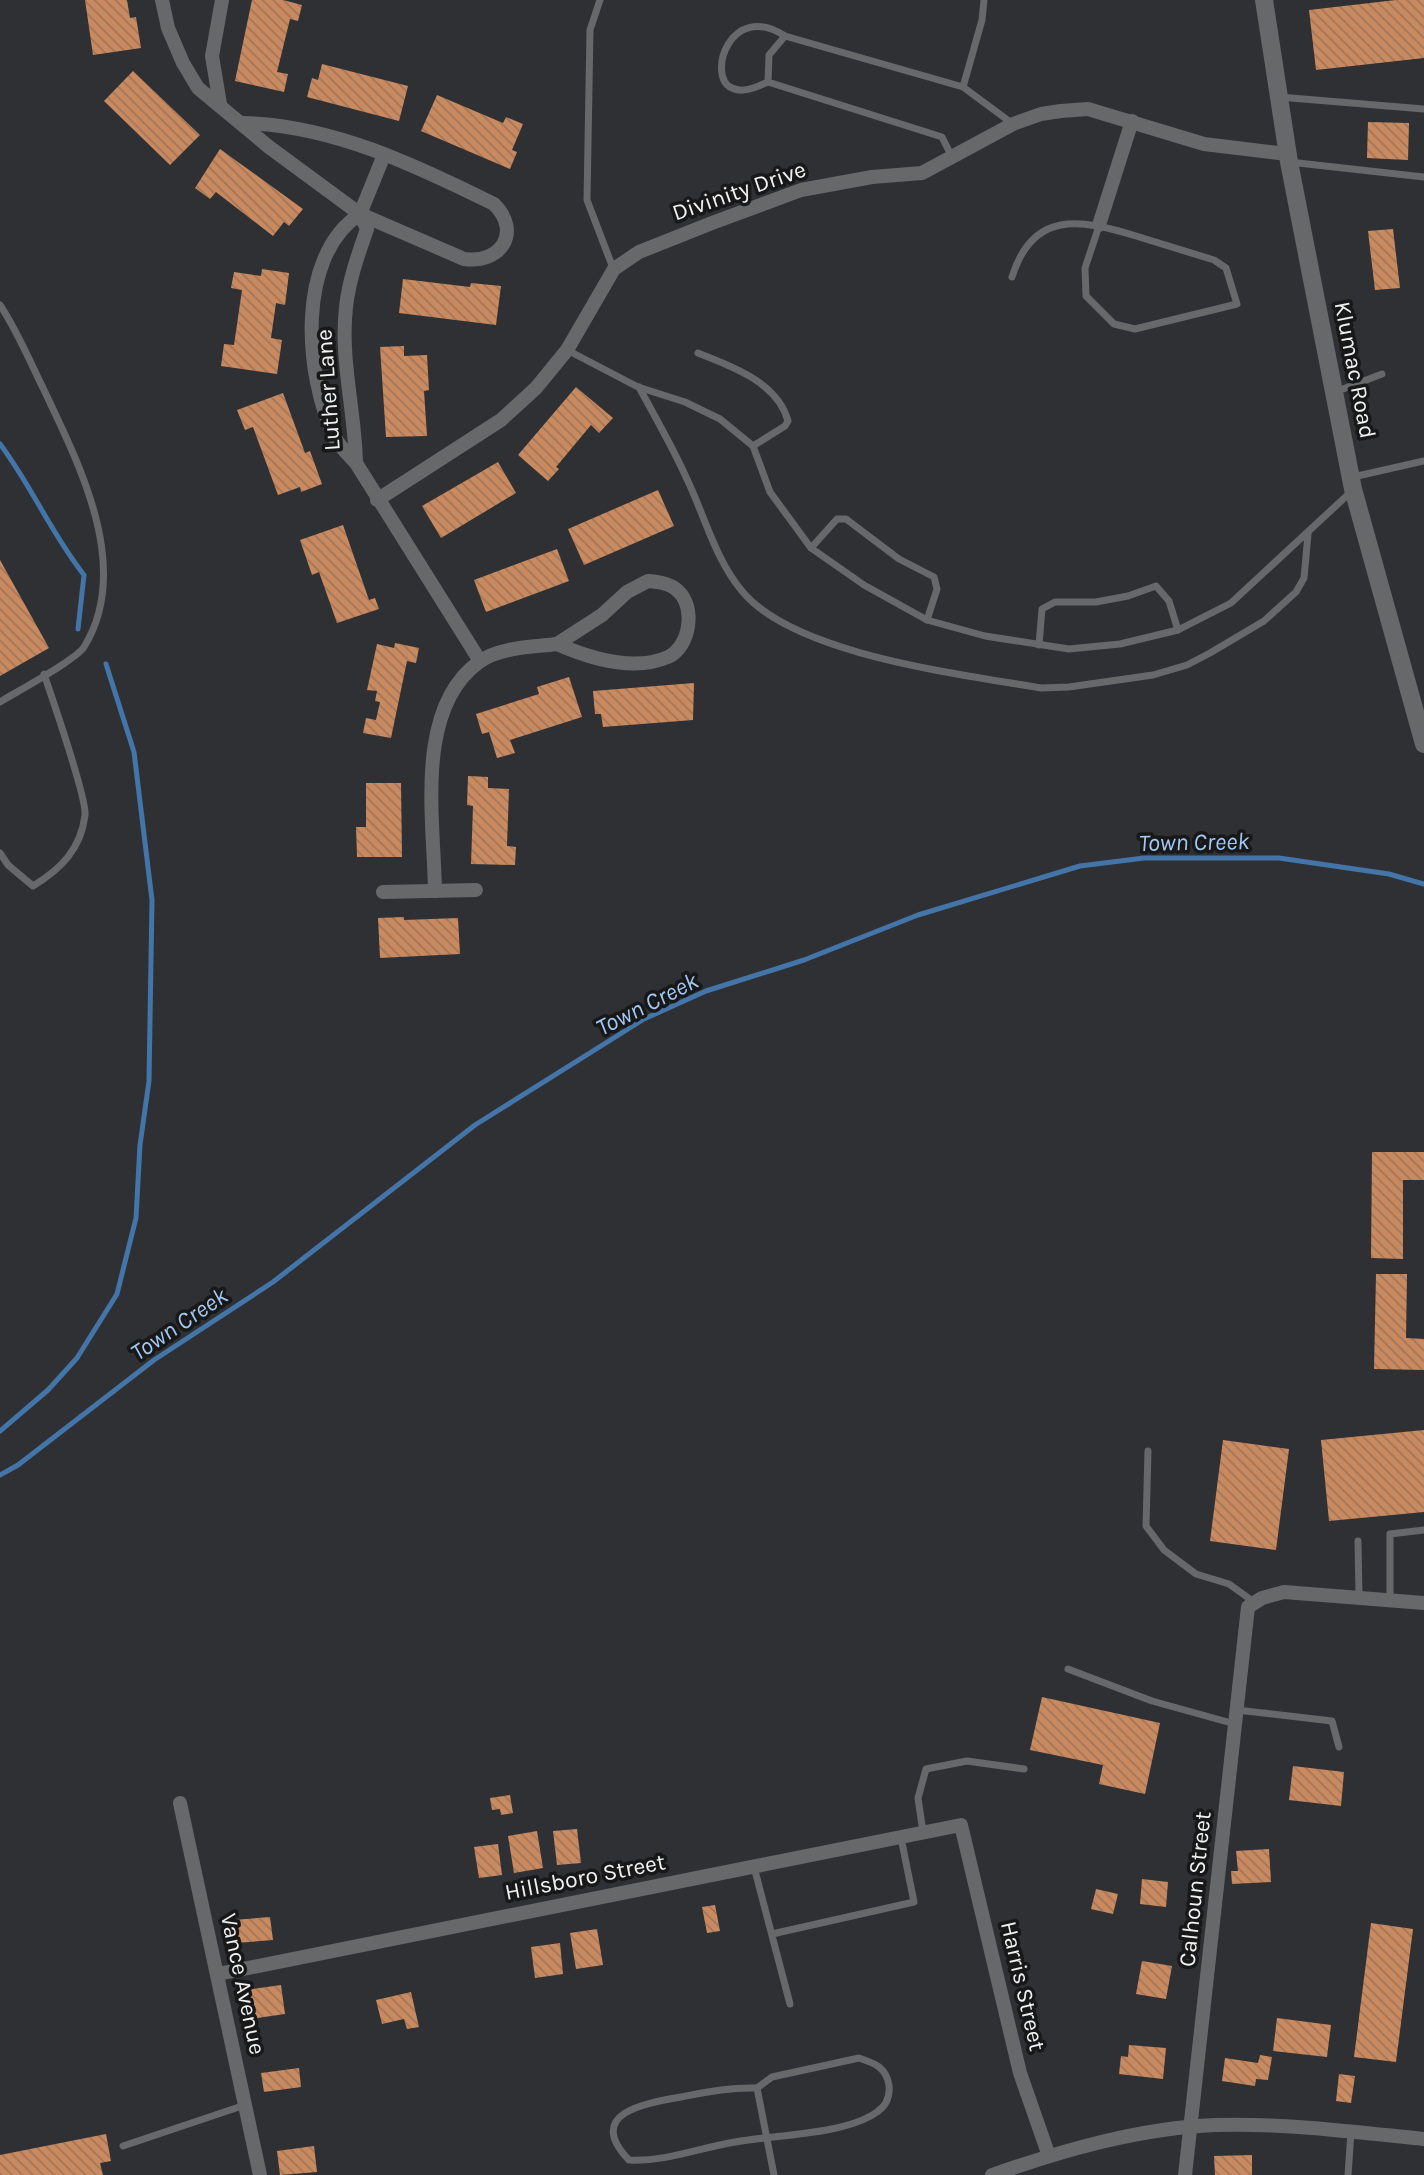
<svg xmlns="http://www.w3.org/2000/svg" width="1424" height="2175" font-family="Karla,sans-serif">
<defs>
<pattern id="building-back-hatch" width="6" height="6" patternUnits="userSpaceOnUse" patternTransform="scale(1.75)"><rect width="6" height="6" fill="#c98a60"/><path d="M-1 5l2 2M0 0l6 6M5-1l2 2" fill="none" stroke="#a27659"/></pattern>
</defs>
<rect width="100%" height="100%" fill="#2f3033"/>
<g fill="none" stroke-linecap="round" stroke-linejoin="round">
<g stroke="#4475a8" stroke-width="5">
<path d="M0 444C31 485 51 533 84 575L78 629"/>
<polyline points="0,1431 48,1390 77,1358 117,1294 136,1218 140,1145 149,1081 152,900 134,752 106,664"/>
<polyline points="0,1475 18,1465 154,1360 273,1282 475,1125 644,1019 706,991 804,960 918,915 1080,866 1144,858 1279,858 1389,874 1424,884"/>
</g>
</g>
<g fill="url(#building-back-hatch)">
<polygon points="85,0 127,0 130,18 136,17 141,48 93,55"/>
<polygon points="252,0 283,0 302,5 298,21 290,19 277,72 288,74 284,92 235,81"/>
<polygon points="1396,0 1424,0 1424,58 1316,70 1309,10"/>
<polygon points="322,64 408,86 399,121 307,97 312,78 318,80"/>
<polygon points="133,71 200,135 170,165 104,101"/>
<polygon points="437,95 503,123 506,117 523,124 512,150 517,152 510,169 421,131"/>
<polygon points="1368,122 1409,123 1408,160 1367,158"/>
<polygon points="220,149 303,209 289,226 284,222 273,236 216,192 210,199 195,188"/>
<polygon points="1393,229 1400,288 1375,290 1368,231"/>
<polygon points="262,269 289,273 285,305 276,303 271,338 282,340 277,374 221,366 224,344 234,345 242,290 231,288 234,272 261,276"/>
<polygon points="403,279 470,287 471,283 501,286 496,325 399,313"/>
<polygon points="404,346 404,356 427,355 429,390 424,391 427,436 386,437 380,347"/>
<polygon points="576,387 613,418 599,433 591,425 556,467 559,469 548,481 518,455"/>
<polygon points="283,393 305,453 310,451 322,484 301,492 300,487 278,495 253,427 245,430 237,410"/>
<polygon points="498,462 516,493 441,538 422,506"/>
<polygon points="658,490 674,526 584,565 568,529"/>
<polygon points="343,525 369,600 375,598 379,609 337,623 319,572 312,575 300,540"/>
<polygon points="557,549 569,581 486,612 474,580"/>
<polygon points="0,560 49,648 0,676"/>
<polygon points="395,643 419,648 416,663 407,661 391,738 363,733 366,718 376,720 380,702 375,701 377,691 367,690 377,644 394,648"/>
<polygon points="569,677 582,717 510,740 515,753 497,758 489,732 482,734 476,714 539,694 537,687"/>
<polygon points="694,683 693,720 603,727 601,714 595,714 593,691"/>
<polygon points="468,776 488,777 488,788 509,789 507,846 516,847 515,865 471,864 473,806 467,805"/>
<polygon points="366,783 401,783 402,857 357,857 356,827 366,827"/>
<polygon points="404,917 404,920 458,918 460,954 380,958 378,918"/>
<polygon points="1372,1152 1424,1152 1424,1180 1403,1180 1403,1259 1371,1258"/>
<polygon points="1376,1274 1407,1274 1406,1338 1424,1339 1424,1370 1374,1369"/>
<polygon points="1424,1430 1424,1512 1329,1521 1321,1440"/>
<polygon points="1223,1440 1289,1449 1276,1550 1210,1541"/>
<polygon points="1042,1697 1160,1723 1145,1794 1099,1784 1103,1765 1030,1750"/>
<polygon points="1293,1766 1344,1772 1341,1806 1289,1800"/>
<polygon points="510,1795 513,1813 501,1815 500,1809 492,1810 490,1798"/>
<polygon points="577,1829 581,1863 557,1865 553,1831"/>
<polygon points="537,1831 543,1868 514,1873 508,1836"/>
<polygon points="498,1844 502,1875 479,1878 474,1847"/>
<polygon points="1269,1849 1271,1882 1232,1884 1231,1871 1238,1871 1236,1851"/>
<polygon points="1142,1879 1168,1882 1166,1907 1140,1904"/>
<polygon points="1096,1889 1118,1894 1113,1914 1091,1909"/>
<polygon points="715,1905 720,1931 707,1933 702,1907"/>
<polygon points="270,1917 273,1940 236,1943 233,1920"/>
<polygon points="1371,1923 1413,1929 1396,2062 1354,2057"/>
<polygon points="597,1929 603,1965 576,1969 570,1933"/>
<polygon points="560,1943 563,1974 535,1978 531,1947"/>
<polygon points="1142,1961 1172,1966 1166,1999 1136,1994"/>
<polygon points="281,1985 285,2014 250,2019 245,1990"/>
<polygon points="411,1992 419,2027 407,2029 404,2019 382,2024 376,2000"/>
<polygon points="1277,2018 1331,2025 1327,2057 1273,2051"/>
<polygon points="1129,2045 1166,2048 1163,2079 1119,2074 1121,2056 1128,2057"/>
<polygon points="1260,2055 1272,2057 1268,2080 1256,2079 1255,2086 1222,2081 1225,2058 1258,2063"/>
<polygon points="299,2068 301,2087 264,2092 261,2073"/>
<polygon points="1339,2074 1355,2076 1351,2103 1336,2101"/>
<polygon points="106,2134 111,2161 100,2163 103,2175 0,2175 0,2155"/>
<polygon points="314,2146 317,2172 280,2175 277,2151"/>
<polygon points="1252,2155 1252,2175 1215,2175 1214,2156"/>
</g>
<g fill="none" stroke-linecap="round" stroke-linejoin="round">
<g stroke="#66686a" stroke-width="7">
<polyline points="600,0 590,30 587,200 613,268"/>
<polyline points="984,0 982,20 963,87 1013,124"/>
<path d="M768 82C758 86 744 94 732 88 706 77 730 0 785 36"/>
<polyline points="1279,97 1424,109"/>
<polyline points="953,159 942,137 768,82 769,55 785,36 963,87"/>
<polyline points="1289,162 1424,177"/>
<path d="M1012 277C1033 210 1080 219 1136 236 1162 244 1188 252 1214 260L1226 268 1237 304 1135 329 1114 324 1086 296 1085 268 1099 226"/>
<path d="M0 305C18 332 30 362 44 390 79 464 133 568 84 647 76 660 16 692 0 702"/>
<polyline points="567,350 638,387 685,402 720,419 753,446 770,492 811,548 864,585 927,620 985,636 1069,649 1120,644 1178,630 1231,603 1353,490"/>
<path d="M698 353C732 366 778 383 788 421L785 426 753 446"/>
<path d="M639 387C655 417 672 446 686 477 704 514 715 559 742 591 794 655 961 674 1041 688L1069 687 1153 675 1187 665 1210 653 1264 621 1296 592 1304 578 1308 534"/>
<polyline points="1335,392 1382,374"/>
<polyline points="1353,477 1424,461"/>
<polyline points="811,548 837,519 846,519 899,559 934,577 937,589 927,620"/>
<polyline points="1039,645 1042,609 1055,602 1096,602 1128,596 1156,586 1169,601 1178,630"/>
<path d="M0 853 8 865 33 886C61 869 81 849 85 815 87 798 52 698 44 674"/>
<polyline points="1148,1451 1146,1526 1164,1550 1196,1574 1229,1584 1254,1602"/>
<polyline points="1358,1541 1359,1597"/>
<polyline points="1390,1600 1390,1534 1424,1530"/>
<polyline points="1068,1669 1152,1701 1235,1724"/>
<polyline points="1237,1710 1332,1721 1339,1747"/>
<polyline points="923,1832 918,1798 926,1769 967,1761 1024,1769"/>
<polyline points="754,1867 790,2004"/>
<polyline points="772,1934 914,1902 901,1838"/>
<path d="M859 2058C874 2063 886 2067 889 2085 890 2096 886 2106 877 2112 845 2135 773 2135 735 2142 699 2148 665 2162 629 2160 584 2113 646 2103 681 2097 707 2092 731 2087 757 2088L772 2077Z"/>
<polyline points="757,2088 774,2175"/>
<polyline points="123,2146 245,2105"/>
<polyline points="1348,2175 1351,2132"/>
</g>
<g stroke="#66686a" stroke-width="14">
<polyline points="162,0 168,28 183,63 198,88 269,147 360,214 384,155"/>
<polyline points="220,104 212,56 222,0"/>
<path d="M243 123C332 125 415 165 494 204 522 232 501 264 464 259L360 214"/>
<path d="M360 214C295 257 305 376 335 438 340 447 349 455 356 463L480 661"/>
<polyline points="1099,225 1132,121"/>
<path d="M356 463C355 411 340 360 346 307 349 280 358 255 367 229L360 214"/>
<polyline points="377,500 501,420 536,388 567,350 614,269 639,252 712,223 801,190 872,177 922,173 1013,124 1041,114 1061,111 1088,109 1204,144 1287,154"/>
<path d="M648 581C658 582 670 583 678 591 696 607 690 647 668 657 634 672 589 658 557 644L602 615 627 592Z"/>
<path d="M435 891C434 820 414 709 479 662 499 647 534 647 557 644"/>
<polyline points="383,892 476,890"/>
<polyline points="180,1803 260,2175"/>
<polyline points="218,1974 961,1825 1020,2073 1049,2156"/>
<path d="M992 2175C1064 2150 1139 2128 1216 2125 1285 2123 1355 2132 1424 2139"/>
<polyline points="1185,2175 1248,1607 1262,1598 1284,1592 1424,1603"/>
</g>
<polyline stroke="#66686a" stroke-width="18" points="1264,0 1289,162 1353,489 1424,744"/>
</g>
<g text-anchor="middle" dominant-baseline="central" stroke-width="7" stroke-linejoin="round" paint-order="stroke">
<g font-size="23" fill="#f1f2f3" stroke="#181819">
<text transform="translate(739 191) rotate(-19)">Divinity Drive</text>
<text transform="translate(1355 370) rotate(79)">Klumac Road</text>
<text transform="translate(328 390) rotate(-94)">Luther Lane</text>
<text transform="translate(585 1877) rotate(-11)">Hillsboro Street</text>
<text transform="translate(1195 1889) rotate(-84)">Calhoun Street</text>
<text transform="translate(243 1984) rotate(78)">Vance Avenue</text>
<text transform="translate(1023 1986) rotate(77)">Harris Street</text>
</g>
<g font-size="24" font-style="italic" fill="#a1c9f5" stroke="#181819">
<text transform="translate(1194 842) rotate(-1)">Town Creek</text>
<text transform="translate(647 1004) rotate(-27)">Town Creek</text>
<text transform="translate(179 1324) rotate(-34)">Town Creek</text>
</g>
</g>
</svg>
